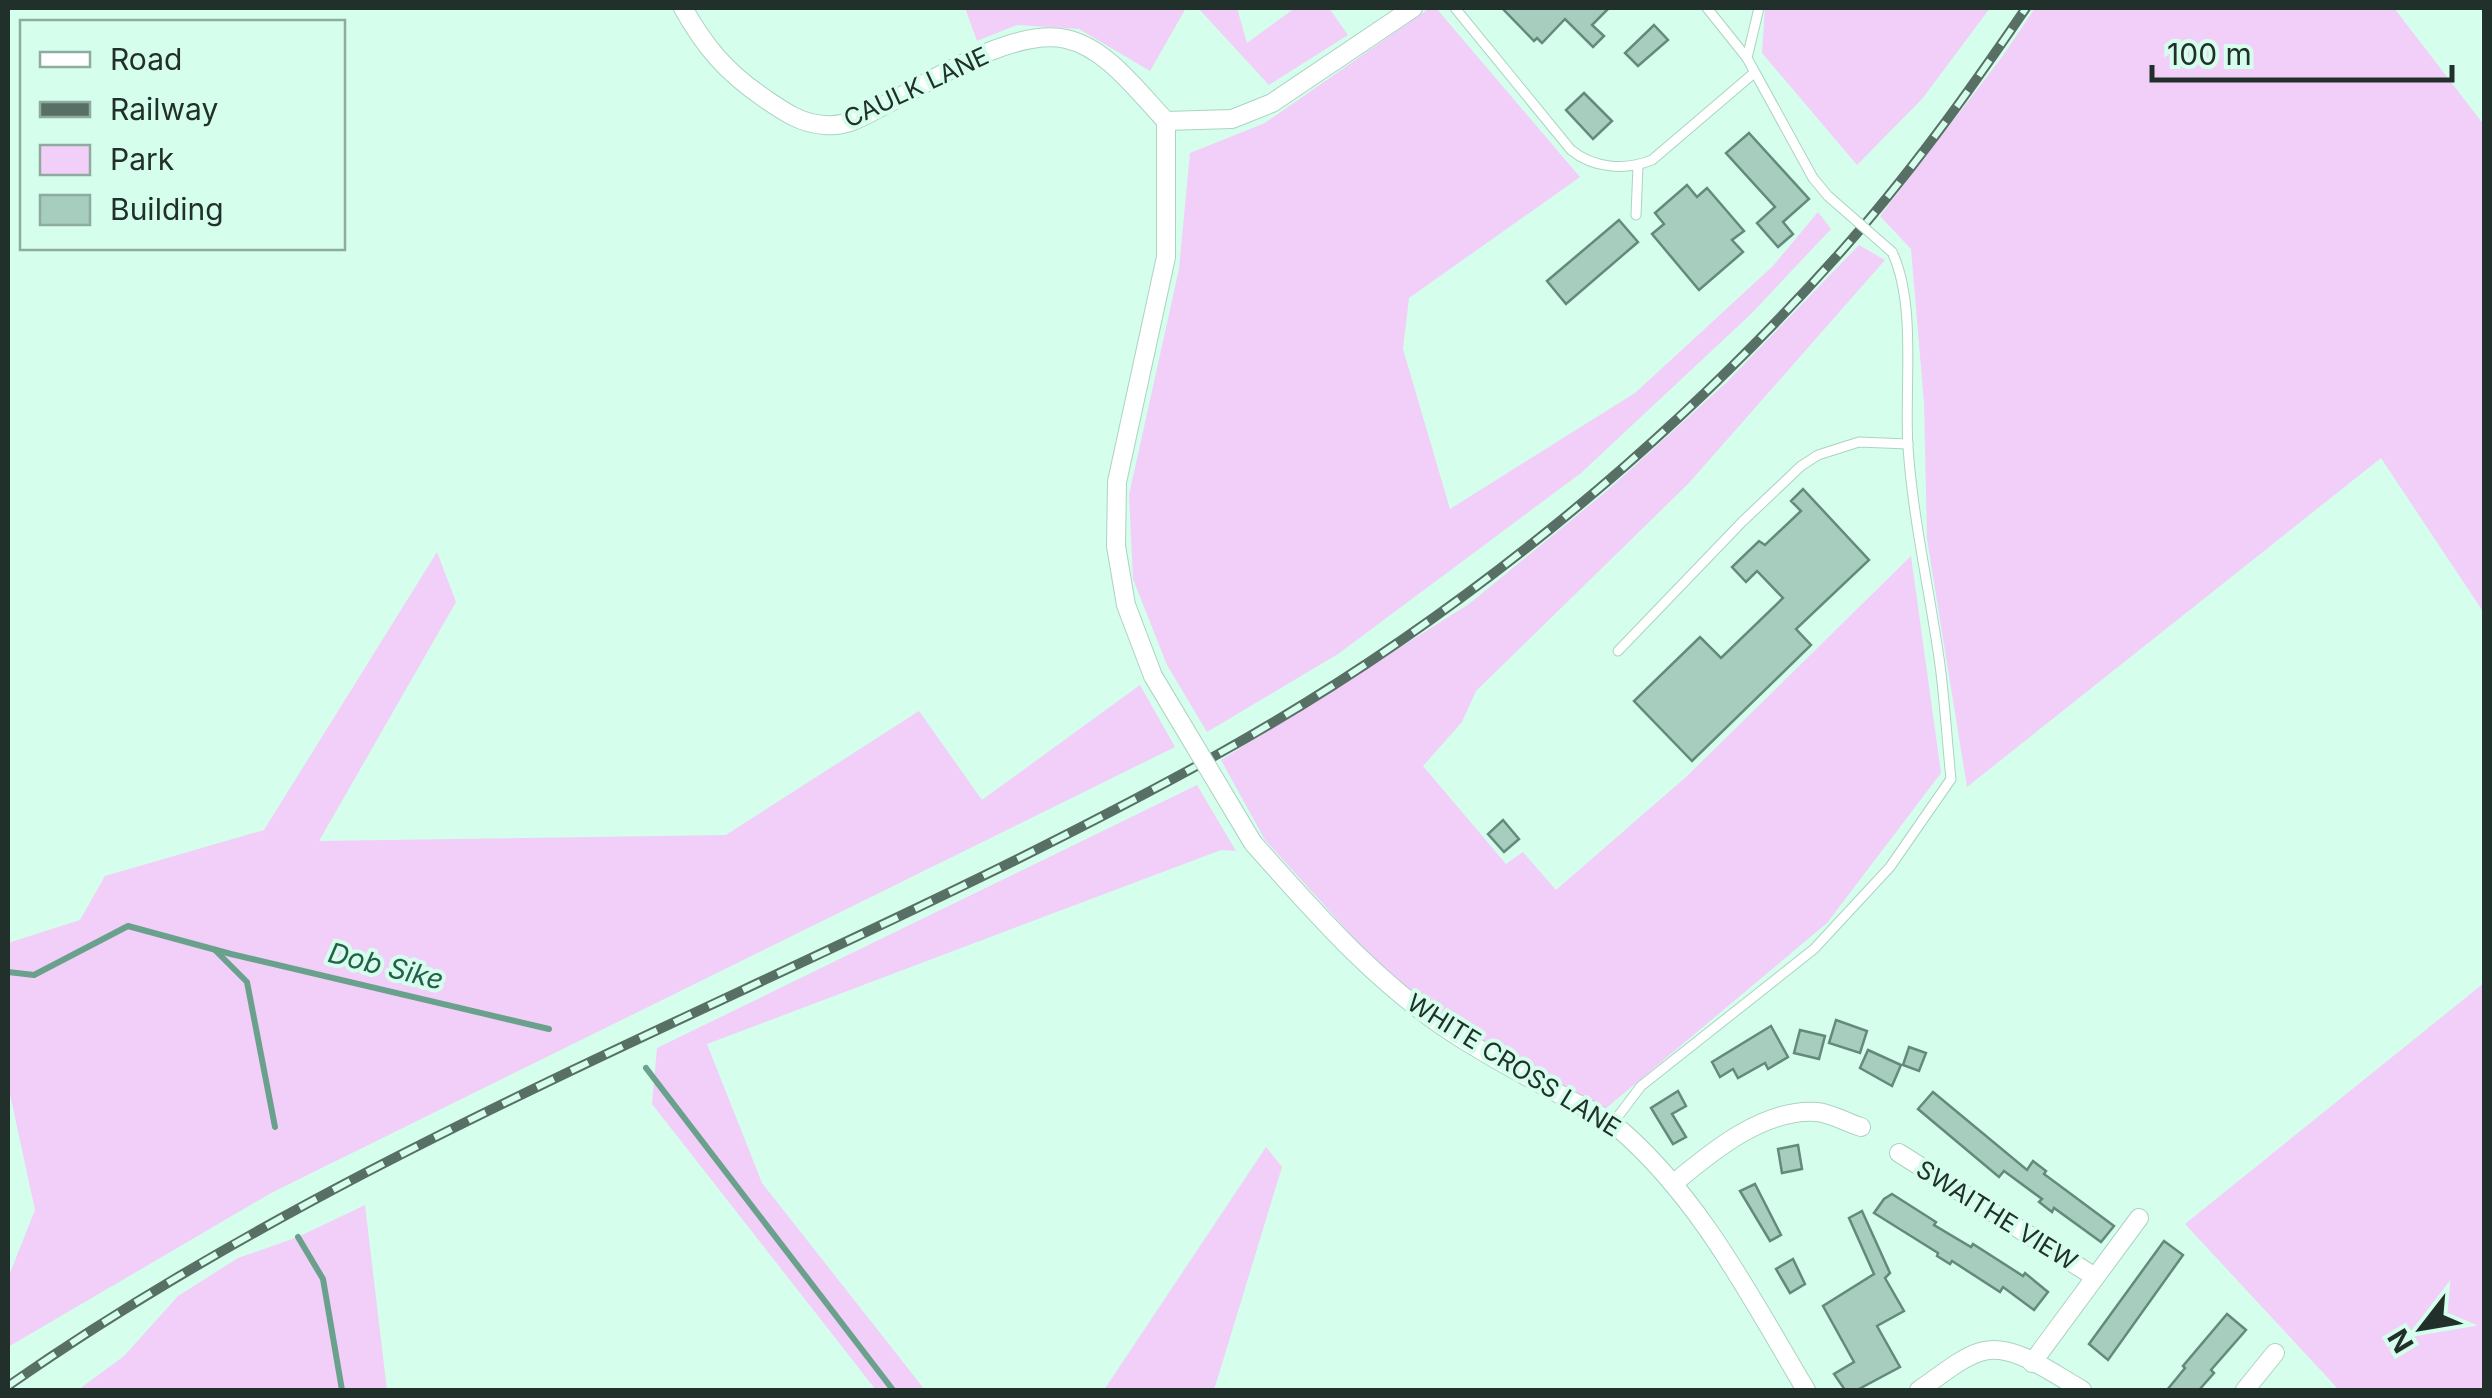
<svg xmlns="http://www.w3.org/2000/svg" width="2492" height="1398" font-family="Inter,sans-serif">
<rect width="100%" height="100%" fill="#d5feed"/>
<g fill="#f2cff8">
<polygon points="965,8 1186,8 1150,71 1079,29 1017,25 977,41"/>
<polygon points="1198,8 1237,8 1247,43 1295,8 1329,8 1348,35 1269,85"/>
<polygon points="1430,8 1436,8 1580,177 1409,298 1403,349 1450,509 1635,393 1773,266 1818,212 1831,229 1751,314 1581,473 1338,654 1207,732 1167,665 1133,579 1129,495 1179,269 1190,153 1265,123"/>
<polygon points="1765,8 1990,8 1922,99 1857,165 1762,53"/>
<polygon points="2035,8 2394,8 2484,125 2484,613 2381,458 1967,787 1927,539 1924,403 1911,249 1880,216 2002,57"/>
<polygon points="1859,245 1885,260 1688,484 1476,691 1462,722 1423,766 1506,864 1523,852 1556,890 1686,777 1911,556 1941,773 1827,923 1604,1110 1465,1034 1382,969 1265,840 1221,760 1469,604 1608,490 1726,383"/>
<polygon points="437,552 456,602 319,841 726,835 919,711 982,800 1140,685 1175,747 271,1193 8,1347 8,1278 35,1210 8,1085 8,943 80,920 105,876 264,830"/>
<polygon points="1197,785 1236,851 1221,850 707,1044 762,1183 925,1390 876,1390 652,1104 657,1048"/>
<polygon points="2484,983 2484,1390 2339,1390 2185,1224"/>
<polygon points="1266,1147 1282,1167 1214,1390 1104,1390"/>
<polygon points="365,1205 387,1390 78,1390 124,1356 178,1296 238,1258 298,1237"/>
</g>
<g fill="none" stroke-linecap="round" stroke-linejoin="round">
<g stroke="#6aa18d" stroke-width="6">
<polyline points="215,950 247,982 275,1127"/>
<polyline points="8,972 34,975 128,926 231,954 549,1029"/>
<polyline points="646,1068 893,1390"/>
<polyline points="298,1237 323,1279 342,1390"/>
</g>
</g>
<g fill="#a6cdbd" stroke="#648a7b" stroke-width="2.5">
<polygon points="1502,8 1609,8 1592,25 1604,36 1593,47 1565,19 1542,43 1537,38 1534,41"/>
<polygon points="1654,25 1668,40 1638,66 1625,53"/>
<polygon points="1584,93 1612,121 1593,139 1566,110"/>
<polygon points="1749,133 1809,199 1783,222 1793,234 1778,247 1757,223 1775,207 1726,153"/>
<polygon points="1687,185 1697,197 1707,188 1744,231 1732,240 1743,252 1699,290 1652,234 1664,224 1655,213"/>
<polygon points="1619,220 1638,242 1566,304 1547,281"/>
<polygon points="1803,489 1869,560 1796,629 1811,645 1692,761 1634,701 1700,637 1721,658 1783,598 1757,571 1746,582 1732,567 1759,541 1765,545 1801,511 1791,501"/>
<polygon points="1503,820 1519,839 1504,852 1488,834"/>
<polygon points="1836,1020 1867,1031 1860,1053 1829,1043"/>
<polygon points="1771,1026 1788,1057 1768,1069 1765,1063 1738,1078 1733,1069 1720,1077 1712,1062"/>
<polygon points="1800,1030 1825,1036 1819,1059 1794,1053"/>
<polygon points="1909,1047 1926,1053 1919,1071 1903,1065"/>
<polygon points="1868,1050 1901,1065 1892,1086 1860,1068"/>
<polygon points="1678,1091 1686,1106 1672,1114 1686,1137 1673,1144 1651,1108"/>
<polygon points="1933,1092 2027,1170 2033,1161 2046,1171 2044,1174 2114,1226 2101,1242 2054,1208 2052,1212 2039,1202 2042,1199 2004,1171 1999,1177 1918,1109"/>
<polygon points="1798,1145 1802,1169 1782,1173 1778,1149"/>
<polygon points="1755,1184 1781,1235 1770,1241 1740,1191"/>
<polygon points="1892,1194 1936,1222 1934,1225 1971,1247 1973,1244 2023,1276 2025,1273 2048,1292 2034,1310 2003,1287 2000,1292 1952,1261 1950,1264 1937,1256 1938,1253 1874,1213 1884,1199"/>
<polygon points="1862,1211 1890,1273 1885,1278 1904,1311 1877,1326 1900,1367 1857,1390 1845,1390 1834,1374 1854,1362 1823,1306 1874,1274 1849,1218"/>
<polygon points="2164,1241 2183,1255 2108,1360 2089,1344"/>
<polygon points="1793,1259 1805,1284 1790,1293 1776,1269"/>
<polygon points="2227,1314 2246,1330 2211,1370 2214,1373 2199,1390 2167,1390 2185,1368 2183,1366"/>
</g>
<g fill="none" stroke-linecap="round" stroke-linejoin="round">
<defs>
<g id="lane">
<path d="M1455 8 1571 150C1593 168 1625 171 1652 160L1754 73"/>
<polyline points="1707,8 1747,58"/>
<polyline points="1759,8 1747,58 1813,178 1828,196"/>
<polyline points="1636,215 1638,166"/>
<polyline points="1618,651 1742,522 1801,466 1818,455 1859,442 1908,444"/>
<path d="M1613 1123 1641 1086 1814 949 1890 867 1951 779C1947 741 1945 703 1940 665 1930 592 1913 521 1908 447 1904 389 1917 304 1892 252"/>
</g>
<g id="street">
<path d="M683 8C705 47 726 72 764 98 783 111 801 124 825 125 847 127 864 116 883 106 930 82 1013 27 1066 39 1107 48 1138 92 1166 121"/>
<polyline points="1166,121 1232,119 1272,103 1413,8"/>
<polyline points="1153,676 1126,605 1116,546 1117,482 1166,257 1166,121"/>
<path d="M1253 843C1316 914 1382 990 1464 1040 1496 1060 1529 1078 1563 1096 1580 1106 1601 1114 1616 1126 1700 1197 1751 1298 1806 1390"/>
<polyline points="1899,1153 2095,1277"/>
<path d="M1673 1184C1711 1152 1764 1108 1817 1112 1831 1113 1847 1123 1861 1127"/>
<polyline points="2032,1363 2139,1218"/>
<path d="M1919 1390C1938 1378 1958 1359 1980 1352 2012 1341 2055 1375 2082 1390"/>
<polyline points="2245,1390 2275,1353"/>
</g>
</defs>
<use href="#lane" stroke="#abd3c3" stroke-width="11"/>
<use href="#street" stroke="#abd3c3" stroke-width="20"/>
<use href="#lane" stroke="#fff" stroke-width="9"/>
<use href="#street" stroke="#fff" stroke-width="18"/>
<defs>
<path id="rail" d="M8 1386C383 1124 822 975 1220 753 1451 624 1662 452 1838 255 1907 178 1968 93 2026 8"/>
</defs>
<use href="#rail" stroke="#586f65" stroke-width="10"/>
<use href="#rail" stroke="#d5feed" stroke-width="6" stroke-dasharray="19" stroke-linecap="butt"/>
<defs>
<polyline id="lane-bridge" points="1828,196 1892,252"/>
<polyline id="street-bridge" points="1153,676 1253,843"/>
</defs>
<use href="#lane-bridge" stroke="#abd3c3" stroke-width="11" stroke-linecap="butt"/>
<use href="#street-bridge" stroke="#abd3c3" stroke-width="20" stroke-linecap="butt"/>
<use href="#lane-bridge" stroke="#fff" stroke-width="9"/>
<use href="#street-bridge" stroke="#fff" stroke-width="18"/>
</g>
<g text-anchor="middle" dominant-baseline="central" stroke-width="8" stroke-linejoin="round" paint-order="stroke">
<g font-size="25" fill="#21302a" stroke="#d5feed">
<text transform="translate(916 87) rotate(-25)">CAULK LANE</text>
<text transform="translate(1514 1065) rotate(32)">WHITE CROSS LANE</text>
<text transform="translate(1997 1215) rotate(32)">SWAITHE VIEW</text>
</g>
<g font-size="28" font-style="italic" fill="#255f4c" stroke="#d5feed">
<text transform="translate(386 966) rotate(14)">Dob Sike</text>
</g>
</g>
<rect width="2492" height="1398" fill="none" stroke="#21302a" stroke-width="20"/>
<rect x="20" y="20" width="325" height="230" fill="#d5feed" stroke="#8dac9f" stroke-width="2.5"/>
<rect x="40" y="52" width="50" height="15" fill="#ffffff" stroke="#8dac9f" stroke-width="2.5"/>
<text x="110" y="70" font-size="30" fill="#21302a">Road</text>
<rect x="40" y="102" width="50" height="15" fill="#586f65" stroke="#8dac9f" stroke-width="2.5"/>
<text x="110" y="120" font-size="30" fill="#21302a">Railway</text>
<rect x="40" y="145" width="50" height="30" fill="#f2cff8" stroke="#8dac9f" stroke-width="2.5"/>
<text x="110" y="170" font-size="30" fill="#21302a">Park</text>
<rect x="40" y="195" width="50" height="30" fill="#a6cdbd" stroke="#8dac9f" stroke-width="2.5"/>
<text x="110" y="220" font-size="30" fill="#21302a">Building</text>
<g transform="translate(2422 1328) rotate(239)" stroke="#d5feed" stroke-width="8" paint-order="stroke">
<path d="M0-8L18 38L0 25L-18 38Z" fill="#21302a"/>
<text y="-15" font-size="28" font-weight="bold" text-anchor="middle" fill="#21302a">N</text>
</g>
<path d="M2152 65v15h300v-15" fill="none" stroke="#21302a" stroke-width="5"/>
<text x="2167" y="65" font-size="30" fill="#21302a" stroke="#d5feed" stroke-width="8" paint-order="stroke">100 m</text>
</svg>
